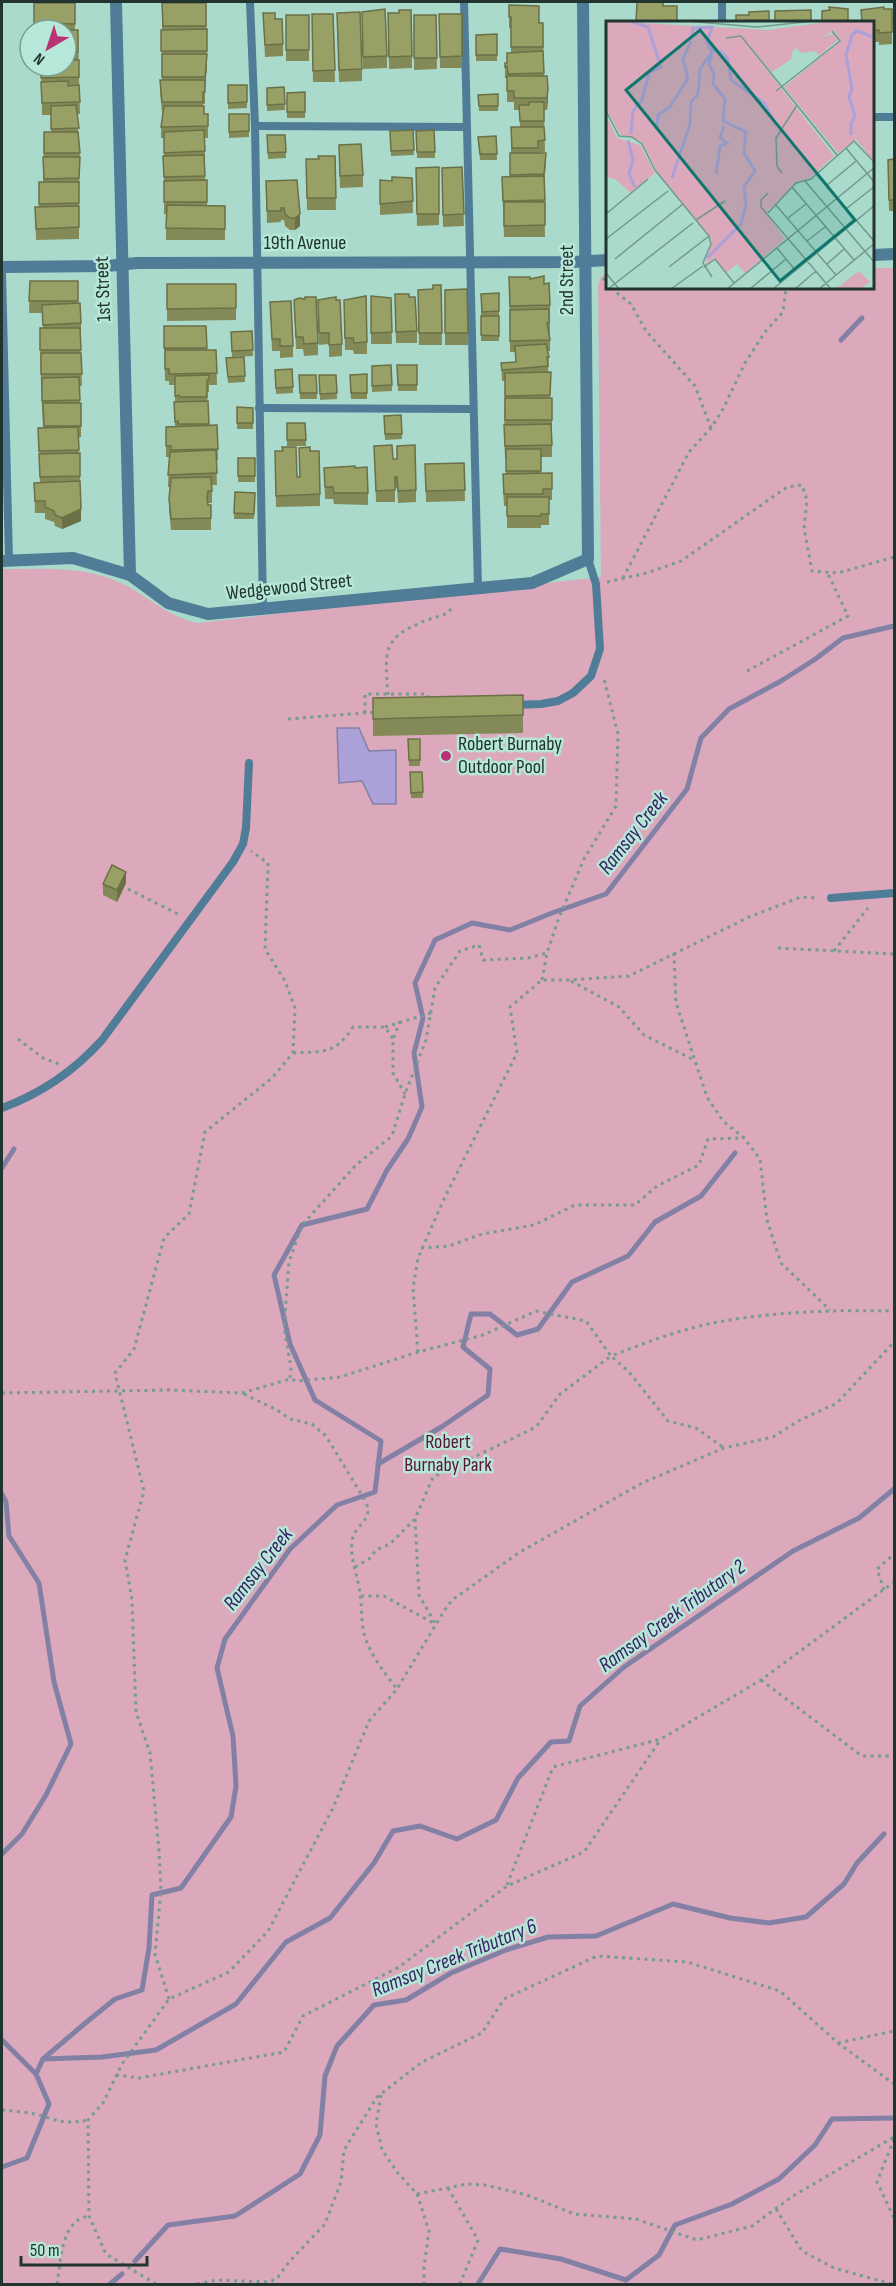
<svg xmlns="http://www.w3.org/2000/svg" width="896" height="2286" font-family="'Sofia Sans Condensed',sans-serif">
<rect width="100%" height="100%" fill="#a9dacc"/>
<path fill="#dba9bb" d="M874 268H894V2284H2V569C43 569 87 565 125 585 150 598 170 618 198 623L601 577 598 285 601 277 608 272V288H874Z"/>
<polygon fill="#aca0d8" stroke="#8280a5" stroke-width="1.5" points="337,728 359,728 369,751 396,750 396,804 373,804 362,781 339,783"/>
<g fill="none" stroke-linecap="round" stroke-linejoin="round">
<g stroke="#8280a5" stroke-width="5">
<polyline points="841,340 862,318"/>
<polyline points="2,1168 14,1149"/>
<polyline points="378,1464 443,1426 488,1395 490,1369 463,1347 471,1314 490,1314 517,1335 538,1329 572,1282 628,1256 655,1222 701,1196 735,1153"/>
<polyline points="2,1494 6,1502 9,1536 39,1583 54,1682 71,1744 46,1795 22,1834 2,1854"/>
<polyline points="2,2040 36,2074"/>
<polyline points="43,2059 102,2057 156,2050 236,2004 286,1942 330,1918 374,1863 393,1831 420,1826 457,1839 496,1820 518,1778 551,1742 569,1741 580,1706 624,1667 793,1551 859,1518 894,1489"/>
<polyline points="2,2167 27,2158 49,2104 36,2074 43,2059 83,2025 115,1999 142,1990 149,1948 152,1895 181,1888 231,1817 236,1786 233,1736 217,1668 225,1639 290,1549 337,1505 375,1492 381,1441 315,1400 290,1344 274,1275 302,1225 367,1209 387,1170 408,1139 422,1107 414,1053 423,1018 415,983 435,940 472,923 510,930 552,913 606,894 687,789 701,738 729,709 781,681 814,660 843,638 894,626"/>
<polyline points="135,2261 168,2225 235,2216 300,2174 320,2135 325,2076 337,2046 374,2005 406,2000 451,1973 506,1950 548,1937 596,1936 673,1904 730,1918 769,1923 806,1917 844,1884 857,1863 884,1834"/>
<polyline points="110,2284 122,2274"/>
<polyline points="478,2284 500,2249 561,2259 626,2280 659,2255 675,2225 732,2204 779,2179 815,2145 832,2119 894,2118"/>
</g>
<g stroke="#769b91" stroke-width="3" stroke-dasharray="3 4.5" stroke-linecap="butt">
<polyline points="603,278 608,284"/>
<polyline points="611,288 631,304 646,331 695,386 711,428"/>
<polyline points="623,578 689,452 711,428 723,409 745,363 765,332 783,312 786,288"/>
<polyline points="607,582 647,573 681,561 787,487 802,485 807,500 804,528 812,571 838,573 894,557"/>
<polyline points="747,671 848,616 827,572"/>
<path d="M388 695C385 651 381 638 427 620 435 617 443 616 450 611V604"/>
<polyline points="365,713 365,694 427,694 428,698"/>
<polyline points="288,719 376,712"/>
<polyline points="128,889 180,915"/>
<polyline points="778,948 894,954"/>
<polyline points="834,951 868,908"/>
<polyline points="674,953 676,1003 707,1097 723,1121 744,1138 760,1159 767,1220 781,1263 830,1310"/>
<polyline points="542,980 547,953 558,920 584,859 616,806 618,734 604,679"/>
<polyline points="571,981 619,1007 644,1035 694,1060"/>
<polyline points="400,1021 393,1039 393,1073 405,1094"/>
<polyline points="385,1027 431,1013"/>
<polyline points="18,1039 43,1058 59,1064"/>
<path d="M293 1053C324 1051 335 1055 353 1027H385L393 1039"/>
<polyline points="421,1248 449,1246 482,1234 534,1225 575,1205 635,1205 657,1186 699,1165 708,1139 742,1138"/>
<polyline points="418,1352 413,1288 418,1258 443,1201 517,1053 510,1007 542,980 570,980 629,976 749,917 801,897 819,898"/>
<polyline points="290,1378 291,1367 284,1328 289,1262 302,1225 356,1165 392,1136 405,1094 426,1040 435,988 460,951 479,945 483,960 528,958 547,953"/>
<path d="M2 1393 169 1390 242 1393 290 1379 297 1381 340 1377 418 1352 483 1335 536 1311 586 1321 611 1356C650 1341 689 1326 730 1320 784 1311 840 1310 894 1311"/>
<path d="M244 1394 277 1410 290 1419 312 1424 326 1436 366 1502C374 1522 354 1523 352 1542 350 1558 356 1571 359 1587 362 1601 361 1615 363 1629 367 1651 384 1672 397 1689"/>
<polyline points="415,1519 419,1595 436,1625"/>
<polyline points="355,1567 369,1559 376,1550 390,1544 415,1519 433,1477 536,1427 560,1394 611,1356 629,1372 668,1421 696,1428 724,1448"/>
<polyline points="884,1590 877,1569 894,1554"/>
<polyline points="361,1596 384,1596 435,1624"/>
<polyline points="761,1680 862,1756 894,1756"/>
<polyline points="507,1885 553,1767 661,1739 761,1680 894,1582"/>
<polyline points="2,1998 2,1997"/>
<polyline points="169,1999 155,1954 161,1890 159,1851 150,1753 136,1712 132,1600 125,1560 144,1491 115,1373 134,1349 164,1238 189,1214 205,1132 272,1078 293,1053 295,1008 285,981 265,949 268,863 251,851"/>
<polyline points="838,2043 894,2031"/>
<polyline points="116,2075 139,2078 284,2052 303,2016 399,1967 507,1886 584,1852 661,1739"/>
<polyline points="381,2095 376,2124 382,2150 397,2172 417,2194 429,2231 424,2267 424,2284"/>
<path d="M2 2110C13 2111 25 2112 35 2114 58 2120 62 2125 88 2120"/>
<polyline points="894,2139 877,2182 894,2218"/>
<polyline points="448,2188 478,2240 460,2284"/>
<polyline points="417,2194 467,2184 485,2185 527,2195 574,2214 636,2219 697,2240 752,2226 793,2196 894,2137"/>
<polyline points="776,2209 802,2251 834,2268 892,2284"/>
<path d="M57 2284C61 2263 60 2220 89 2216"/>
<polyline points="156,2284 106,2254 89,2216 88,2120 103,2103 122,2064 169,1999 229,1972 268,1931 333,1808 369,1721 397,1689 444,1611 452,1600 520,1552 642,1483 724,1448 773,1437 798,1421 837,1403 894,1342"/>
<polyline points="197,2284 217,2280 270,2282 278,2277 289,2262 325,2224 341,2182 344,2150 377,2097 422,2062 482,2033 504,1999 597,1956 687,1962 780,1991 838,2043 894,2084"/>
</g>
<g stroke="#4f7c96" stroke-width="8">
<polyline points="250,2 255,126 263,609"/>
<polyline points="464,2 478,588"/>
<polyline points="722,2 722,22"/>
<polyline points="874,117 894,117"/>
<polyline points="255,126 466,127"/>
<polyline points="2,273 9,560"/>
<polyline points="259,408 473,409"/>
<polyline points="513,705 541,704 558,701 573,693 591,676 600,649 596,584 588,559"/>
<polyline points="831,898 894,893"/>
<path d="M2 1108C40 1094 75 1070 102 1040L233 862 243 844 246 828 249 763"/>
</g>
<g stroke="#4f7c96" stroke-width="12">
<polyline points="116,2 130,575"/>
<polyline points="874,255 894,254"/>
<polyline points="2,267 107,266 137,263 573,262 608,260"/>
<polyline points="2,561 73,558 130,575 168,603 208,614 532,583 588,559 583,2"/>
</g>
</g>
<g fill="#848a57">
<polygon points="34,3 75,3 75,30 78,30 79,77 80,114 77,114 80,157 79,190 79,239 36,240 35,207 39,207 39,182 43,182 44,132 51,132 51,115 42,115 41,66 66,66 66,30 34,30"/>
<polygon points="162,3 206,3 207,66 205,86 205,104 203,104 203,106 204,114 208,114 208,138 205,138 205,180 207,180 207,205 225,206 225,240 166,240 166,214 164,214 164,138 161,138 161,127 163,113 162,113 160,92 160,80 162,80 161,30 162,30"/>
<polygon points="509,5 539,23 543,23 544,76 548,100 547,110 544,110 545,152 538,153 546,165 544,184 545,237 504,237 502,177 510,177 510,153 511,153 511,127 520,127 519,110 514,110 514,102 507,102 507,78 505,78 505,63 507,63 511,52 511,29 509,28"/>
<polygon points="892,9 892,44 879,45 879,42 873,42 873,22 861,22 861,10"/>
<polygon points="263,13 275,19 283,44 283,56 265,57"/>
<polygon points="337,13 362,69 362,81 339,82"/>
<polygon points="388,13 412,56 412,68 389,69"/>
<polygon points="312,14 333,14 335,82 313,82"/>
<polygon points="439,14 462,14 462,68 440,68"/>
<rect x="286" y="15" width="23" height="46"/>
<polygon points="414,15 436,15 437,69 414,70"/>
<polygon points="362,24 387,56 387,68 363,69"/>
<polygon points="497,34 497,61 476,61 476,35"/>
<polygon points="228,85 247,85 247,108 228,109"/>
<polygon points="284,87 285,110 267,111 267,88"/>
<polygon points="305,92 305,118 287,118 287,93"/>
<polygon points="498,94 498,111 479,111 478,95"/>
<polygon points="229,114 249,114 249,137 229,138"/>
<polygon points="413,130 414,155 391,156 390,131"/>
<polygon points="434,130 435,158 417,158 416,131"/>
<polygon points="267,135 285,135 286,158 268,159"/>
<polygon points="496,136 497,160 480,160 478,137"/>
<polygon points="335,156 336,210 307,210 306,159 319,159"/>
<polygon points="339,157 363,175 363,187 340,188"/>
<polygon points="894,159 894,211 889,211 888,160"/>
<polygon points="439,167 439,225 417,226 416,168"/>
<polygon points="462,167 464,226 443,227 442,168"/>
<polygon points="412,178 413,213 380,215 380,180 392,181"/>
<polygon points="297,180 300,226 295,230 290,230 285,226 284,220 281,220 281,222 267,223 266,181"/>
<polygon points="509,277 530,279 544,284 550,305 550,351 548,351 549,357 548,372 551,384 550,398 552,398 552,457 541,457 541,473 552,473 552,500 549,500 549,525 541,525 541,528 507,528 507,506 504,506 503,486 506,474 506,458 505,458 504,436 505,381 502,381 501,363 515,362 515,352 510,352"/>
<polygon points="30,281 78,281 78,303 81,323 81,334 80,334 82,386 80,386 80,403 81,403 81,437 78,437 80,476 81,521 62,529 55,526 54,522 45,519 45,513 35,513 34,483 40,483 38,428 43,428 41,386 40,340 43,328 42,313 29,313"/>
<polygon points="167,284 236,308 236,320 167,321"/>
<polygon points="441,285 442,345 419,345 418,290 433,289"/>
<polygon points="467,289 468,345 445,345 445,290"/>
<polygon points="499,293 499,341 481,341 481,294"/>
<polygon points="371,296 391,298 392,344 371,344"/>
<polygon points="409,297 417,331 417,343 396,343 395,306"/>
<polygon points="294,300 318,343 318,355 304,356 303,349 296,349"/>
<polygon points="318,300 342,344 342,356 329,357 329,344 319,345"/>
<polygon points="270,302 293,346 293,357 280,358 280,351 272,351"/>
<polygon points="344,312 367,342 367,354 354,354 353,350 345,350"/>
<polygon points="164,326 206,326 207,350 216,350 217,385 209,385 209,392 207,392 209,426 217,425 218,460 216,460 217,485 212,485 212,503 208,503 208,505 211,505 211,530 171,530 169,510 170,487 168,487 169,457 166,457 166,427 175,426 175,385 169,385 169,381 165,381"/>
<polygon points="252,331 253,356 232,357 231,332"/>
<polygon points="244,357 245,382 228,383 226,358"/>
<polygon points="391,365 392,391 372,392 372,366"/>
<polygon points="397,365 417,365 417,391 398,391"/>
<polygon points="292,369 293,393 276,394 275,370"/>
<polygon points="367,374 367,399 351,399 350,375"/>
<polygon points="299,375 316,375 317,399 300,399"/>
<polygon points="319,375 336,375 337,399 320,400"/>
<polygon points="237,407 253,408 253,429 237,429"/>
<polygon points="401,415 402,439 385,440 384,416"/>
<polygon points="287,423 305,423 306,446 287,446"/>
<polygon points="374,446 393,459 397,459 397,446 416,490 416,502 398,503 397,488 395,488 395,502 376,502"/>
<polygon points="275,451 297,477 300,477 310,451 320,494 320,506 276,507"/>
<rect x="238" y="458" width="17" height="24"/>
<polygon points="464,463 465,501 426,502 425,464"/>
<polygon points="324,468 355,468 368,493 368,505 334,504 333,499 325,499"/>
<polygon points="235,492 255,493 254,519 234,519"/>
<polygon points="523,695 523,733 373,736 373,698"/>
<polygon points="408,739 420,739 420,766 409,766"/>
<polygon points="410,772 422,772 423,798 411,798"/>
<polygon points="126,883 117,902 103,895 103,884"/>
</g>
<g fill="#6b7047">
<polygon points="207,54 207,66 205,89 205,77"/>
<polygon points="548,88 548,100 547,110 547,98"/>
<polygon points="300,214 300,226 295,230 295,218"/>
<polygon points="81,509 81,521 62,529 62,518"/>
<polygon points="126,872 126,883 117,902 117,890"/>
</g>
<g fill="#99a065" stroke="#6b7047" stroke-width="1.5">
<polygon points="637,2 663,2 663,6 677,6 677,22 636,22"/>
<polygon points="34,3 75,3 75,24 47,23 47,27 34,26"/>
<polygon points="162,3 206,3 206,26 163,26"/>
<polygon points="509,5 539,6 539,23 543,23 543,47 511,47 511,17 509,17"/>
<polygon points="829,7 848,9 848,22 822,22 822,11 830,10"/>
<polygon points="884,7 884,9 892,9 892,32 879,33 879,30 873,30 873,22 862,22 861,10"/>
<polygon points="385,9 387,56 363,57 362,12"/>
<polygon points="399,10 411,10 412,56 389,57 388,13 399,13"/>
<polygon points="811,10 811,22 775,22 775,11"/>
<polygon points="769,11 769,22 736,22 736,15 749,15 749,12"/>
<polygon points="360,12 362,69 339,70 337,13"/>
<polygon points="263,13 275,13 275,19 282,19 283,44 265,45"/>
<polygon points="312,14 333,14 335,70 313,71"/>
<polygon points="439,14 462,14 462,56 440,57"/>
<rect x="286" y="15" width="23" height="35"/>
<polygon points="414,15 436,15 437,58 414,58"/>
<polygon points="207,29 207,51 161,51 161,30"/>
<polygon points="66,30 78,30 78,52 66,53"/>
<polygon points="497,34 497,55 476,55 476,35"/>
<polygon points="543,51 544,73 508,74 507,66 505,67 505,63 507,63 507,53"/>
<polygon points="162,54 207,54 205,77 162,77"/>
<polygon points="66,57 67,57 67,60 79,60 79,77 41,78 41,66 66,66"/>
<polygon points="507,76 547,76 548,88 547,98 514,98 514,91 507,91"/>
<polygon points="160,80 205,80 205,92 203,92 203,102 162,102"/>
<polygon points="68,81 68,86 79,85 80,102 42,103 41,82"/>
<polygon points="228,85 247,85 247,102 228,103"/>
<polygon points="284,87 285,104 267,105 267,88"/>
<polygon points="305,92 305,112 287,112 287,93"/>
<polygon points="498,94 498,106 479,106 478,95"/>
<polygon points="529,102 544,102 544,121 520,121 519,105 529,105"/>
<polygon points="76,105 79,128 51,129 51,106"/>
<polygon points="164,106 204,106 204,114 208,114 208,126 161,127"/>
<polygon points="229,114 249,114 249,131 229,132"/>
<polygon points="511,127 544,127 545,140 538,141 538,148 512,148"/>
<polygon points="204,130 205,151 164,153 164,132"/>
<polygon points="413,130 414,150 391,151 390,131"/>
<polygon points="434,130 435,152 417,152 416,131"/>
<polygon points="44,132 78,132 80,153 44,153"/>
<polygon points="267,135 285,135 286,152 268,153"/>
<polygon points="496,136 497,154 480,154 478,137"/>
<polygon points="361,144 363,175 340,176 339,145"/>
<polygon points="510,153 546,153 544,174 510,175"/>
<polygon points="204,155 205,176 164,177 163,156"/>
<polygon points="318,156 335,156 336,198 307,198 306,159 319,159"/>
<polygon points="43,157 80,157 79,178 44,179"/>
<polygon points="894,159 894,200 889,200 888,160"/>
<polygon points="439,167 439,214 417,214 416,168"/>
<polygon points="462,167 464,214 443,215 442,168"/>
<polygon points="544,176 545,200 503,201 502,177"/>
<polygon points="392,177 412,178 413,201 380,204 380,180 392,181"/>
<polygon points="207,180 207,202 164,202 164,181"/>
<polygon points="297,180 300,214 295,218 290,218 285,214 284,208 281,208 281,211 267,211 266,181"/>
<polygon points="39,182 79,182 79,203 39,204"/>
<polygon points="504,202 545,202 545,225 504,226"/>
<polygon points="167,205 225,206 225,229 166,228"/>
<polygon points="79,206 79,227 36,229 35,207"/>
<polygon points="544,276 544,284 549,283 550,305 510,306 509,277 530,277 530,279"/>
<polygon points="30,281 78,281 78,301 29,301"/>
<polygon points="167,284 236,284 236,308 167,309"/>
<polygon points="433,285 441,285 442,333 419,333 418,290 433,289"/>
<polygon points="467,289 468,333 445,333 445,290"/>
<polygon points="499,293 499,311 482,312 481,294"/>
<polygon points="395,294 409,294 409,297 415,297 417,331 396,332"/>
<polygon points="366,296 367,342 354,343 353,338 345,338 344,300"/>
<polygon points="371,296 391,298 392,332 371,333"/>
<polygon points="305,297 316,297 318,343 304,344 303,337 296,337 294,300 299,298 305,299"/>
<polygon points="336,297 336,300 340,300 342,344 329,345 329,333 319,333 318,300"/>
<polygon points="291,301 293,346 280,346 280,339 272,339 270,302"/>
<polygon points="80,303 81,323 43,325 42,305"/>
<polygon points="549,309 549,323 547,323 550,340 510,341 510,310"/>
<polygon points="481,316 499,316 499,336 481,335"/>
<polygon points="164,326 206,326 207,348 164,348"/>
<polygon points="40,328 80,328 81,350 40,350"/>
<polygon points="252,331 253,350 232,351 231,332"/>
<polygon points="546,344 549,357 547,357 548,366 502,370 501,363 516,362 515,346"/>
<polygon points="165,350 216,350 217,373 169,374 169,369 165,369"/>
<polygon points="41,353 81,353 82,374 41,374"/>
<polygon points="244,357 245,376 228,377 226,358"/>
<polygon points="391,365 392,385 372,386 372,366"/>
<polygon points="397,365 417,365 417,385 398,385"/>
<polygon points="292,369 293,387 276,388 275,370"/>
<polygon points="551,372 550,395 505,396 505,373"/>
<polygon points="367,374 367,393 351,393 350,375"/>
<polygon points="209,375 209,380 207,380 207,397 180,397 179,395 175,396 175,376"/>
<polygon points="299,375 316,375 317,393 300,393"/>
<polygon points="319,375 336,375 337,393 320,394"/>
<polygon points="79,377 80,400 42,401 42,378"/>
<rect x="505" y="398" width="47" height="22"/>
<polygon points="208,401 209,424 178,424 178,421 175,422 174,402"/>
<polygon points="43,403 81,403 81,426 44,426"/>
<polygon points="237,407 253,408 253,423 237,423"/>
<polygon points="401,415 402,434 385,434 384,416"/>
<polygon points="287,423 305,423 306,440 287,440"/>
<polygon points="551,424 552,445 505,446 504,425"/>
<polygon points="217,425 218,449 171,450 171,446 166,446 166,427"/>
<polygon points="78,427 79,450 39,451 38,428"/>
<polygon points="392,445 393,459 397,459 397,446 415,445 416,490 398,491 397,477 395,477 395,490 376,491 374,446"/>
<polygon points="282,447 296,447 297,477 300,477 299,448 310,447 310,451 319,451 320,494 276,496 275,451 283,451"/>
<rect x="506" y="449" width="35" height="22"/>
<polygon points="216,450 217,473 168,475 170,452"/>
<polygon points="80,453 80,476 40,477 39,454"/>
<rect x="238" y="458" width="17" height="18"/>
<polygon points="464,463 465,490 426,491 425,464"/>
<polygon points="355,466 355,468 367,467 368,493 334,493 333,487 325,487 324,468"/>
<polygon points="552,473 552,489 543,489 543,494 504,494 503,474"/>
<polygon points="211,477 212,491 208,491 207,498 208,505 211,505 211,518 171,519 169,499 171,478"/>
<polygon points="80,481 81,509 62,518 55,515 54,511 45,507 45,501 35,501 34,483"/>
<polygon points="235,492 255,493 254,514 234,513"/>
<polygon points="507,497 549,497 549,514 541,514 541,516 507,516"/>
<polygon points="523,695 523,715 373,719 373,698"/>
<polygon points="408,739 420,739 420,760 409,760"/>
<polygon points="410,772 422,772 423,792 411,793"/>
<polygon points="112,865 126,872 117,890 103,884"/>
</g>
<circle fill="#b83274" stroke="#b6e7d8" stroke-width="2" cx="446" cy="756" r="6"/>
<g text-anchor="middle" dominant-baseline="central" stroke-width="5" stroke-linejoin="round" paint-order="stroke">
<g font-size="20" fill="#21342f" stroke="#b6e7d8">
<text x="305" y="243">19th Avenue</text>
<text transform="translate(567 280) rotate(-90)">2nd Street</text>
<text transform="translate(103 289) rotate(-92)">1st Street</text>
<text transform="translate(289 587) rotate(-6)">Wedgewood Street</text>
</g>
<g font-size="20" fill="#21342f" stroke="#b6e7d8" text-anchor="start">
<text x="458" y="744">Robert Burnaby<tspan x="458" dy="23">Outdoor Pool</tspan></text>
</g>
<g font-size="20" fill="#5c1237" stroke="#b6e7d8">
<text x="448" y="1442">Robert<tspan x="448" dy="23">Burnaby Park</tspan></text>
</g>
<g font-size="21" font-style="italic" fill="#382264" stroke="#b6e7d8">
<text transform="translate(633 833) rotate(-52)">Ramsay Creek</text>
<text transform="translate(258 1569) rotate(-52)">Ramsay Creek</text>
<text transform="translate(672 1616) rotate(-36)">Ramsay Creek Tributary 2</text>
<text transform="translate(454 1958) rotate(-22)">Ramsay Creek Tributary 6</text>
</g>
</g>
<g transform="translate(606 21)">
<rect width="268" height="268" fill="#a9dacc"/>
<path d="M0 0 162 9 229 0H268V141L250 118 232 132 178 66 235 20 228 10 215 16 227 13 232 19 213 35 210 30 194 32 191 27 187 29 185 38 166 51 132 12 228 135 204 157 193 160 160 192 179 218 139 252 131 243 120 252 108 237 99 245 106 218 52 152 36 121 14 113 0 88ZM0 94 11 117 34 124 49 152 25 172 9 158 0 156ZM253 250 264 261 254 268 231 267Z" fill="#dba9bb"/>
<path fill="none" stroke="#aca0d8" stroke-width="3" d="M24 0 42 6 55 46 43 52 36 79 27 90 25 113M249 9 269 17M85 18 87 7 106 6 101 21 106 31 103 43 108 52 107 63 119 78 117 100 140 111 138 132 149 150 138 166 140 185 135 203 101 237M106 29 116 31 122 38 125 59 158 82 170 104M51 106 52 94 64 86 82 57 77 38 85 20M245 114V103L249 95 243 76 246 68 240 34 246 14 251 10M22 119 27 139 23 153 29 166M110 153 114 125 121 122 114 116 118 105M66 157 84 103 85 81 92 73 94 48 106 31"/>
<path fill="none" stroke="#73988d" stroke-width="1.5" d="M81 0 150 6 208 0M120 17 135 15 231 134M170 70 234 20 226 10M0 90 13 115 26 116 36 123 49 149 103 215 105 223 97 242 106 256M240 127 269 162M176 152 171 145 170 117 191 84M210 153 269 221M199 160 269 242M220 165 250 140M186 166 248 239M162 172 155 179V186L225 268M169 183 230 254M240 188 269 165M162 192 190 162 205 158 248 120 269 142M0 193 42 158M182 197 200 183M90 199 119 180M0 218 62 170M201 220 219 206M171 227 190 250M9 238 77 183M221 243 238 228M63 246 103 215M98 246 109 238 128 262M0 252 13 268M2 268 87 202M65 268 97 245M121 268 269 146M144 268 180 238M167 268 269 184M189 268 210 250M213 268 269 222"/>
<path fill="#0f766e" fill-opacity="0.15" stroke="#0f766e" stroke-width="3" d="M94 9 249 199 174 260 20 69Z"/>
<rect width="268" height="268" fill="none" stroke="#21342f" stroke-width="3"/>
</g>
<rect width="896" height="2286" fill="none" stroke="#21342f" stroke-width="6"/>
<g transform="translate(48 48) rotate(219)"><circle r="28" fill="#b6e7d8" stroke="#7a9f94" stroke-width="1.5"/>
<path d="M0-4.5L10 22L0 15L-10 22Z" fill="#b83274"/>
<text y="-9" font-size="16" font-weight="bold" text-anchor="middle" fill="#21342f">N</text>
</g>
<path d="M21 2256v9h126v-9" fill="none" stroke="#21342f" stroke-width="3"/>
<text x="30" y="2256" font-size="18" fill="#21342f" stroke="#b6e7d8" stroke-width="4.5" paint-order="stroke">50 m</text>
</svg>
